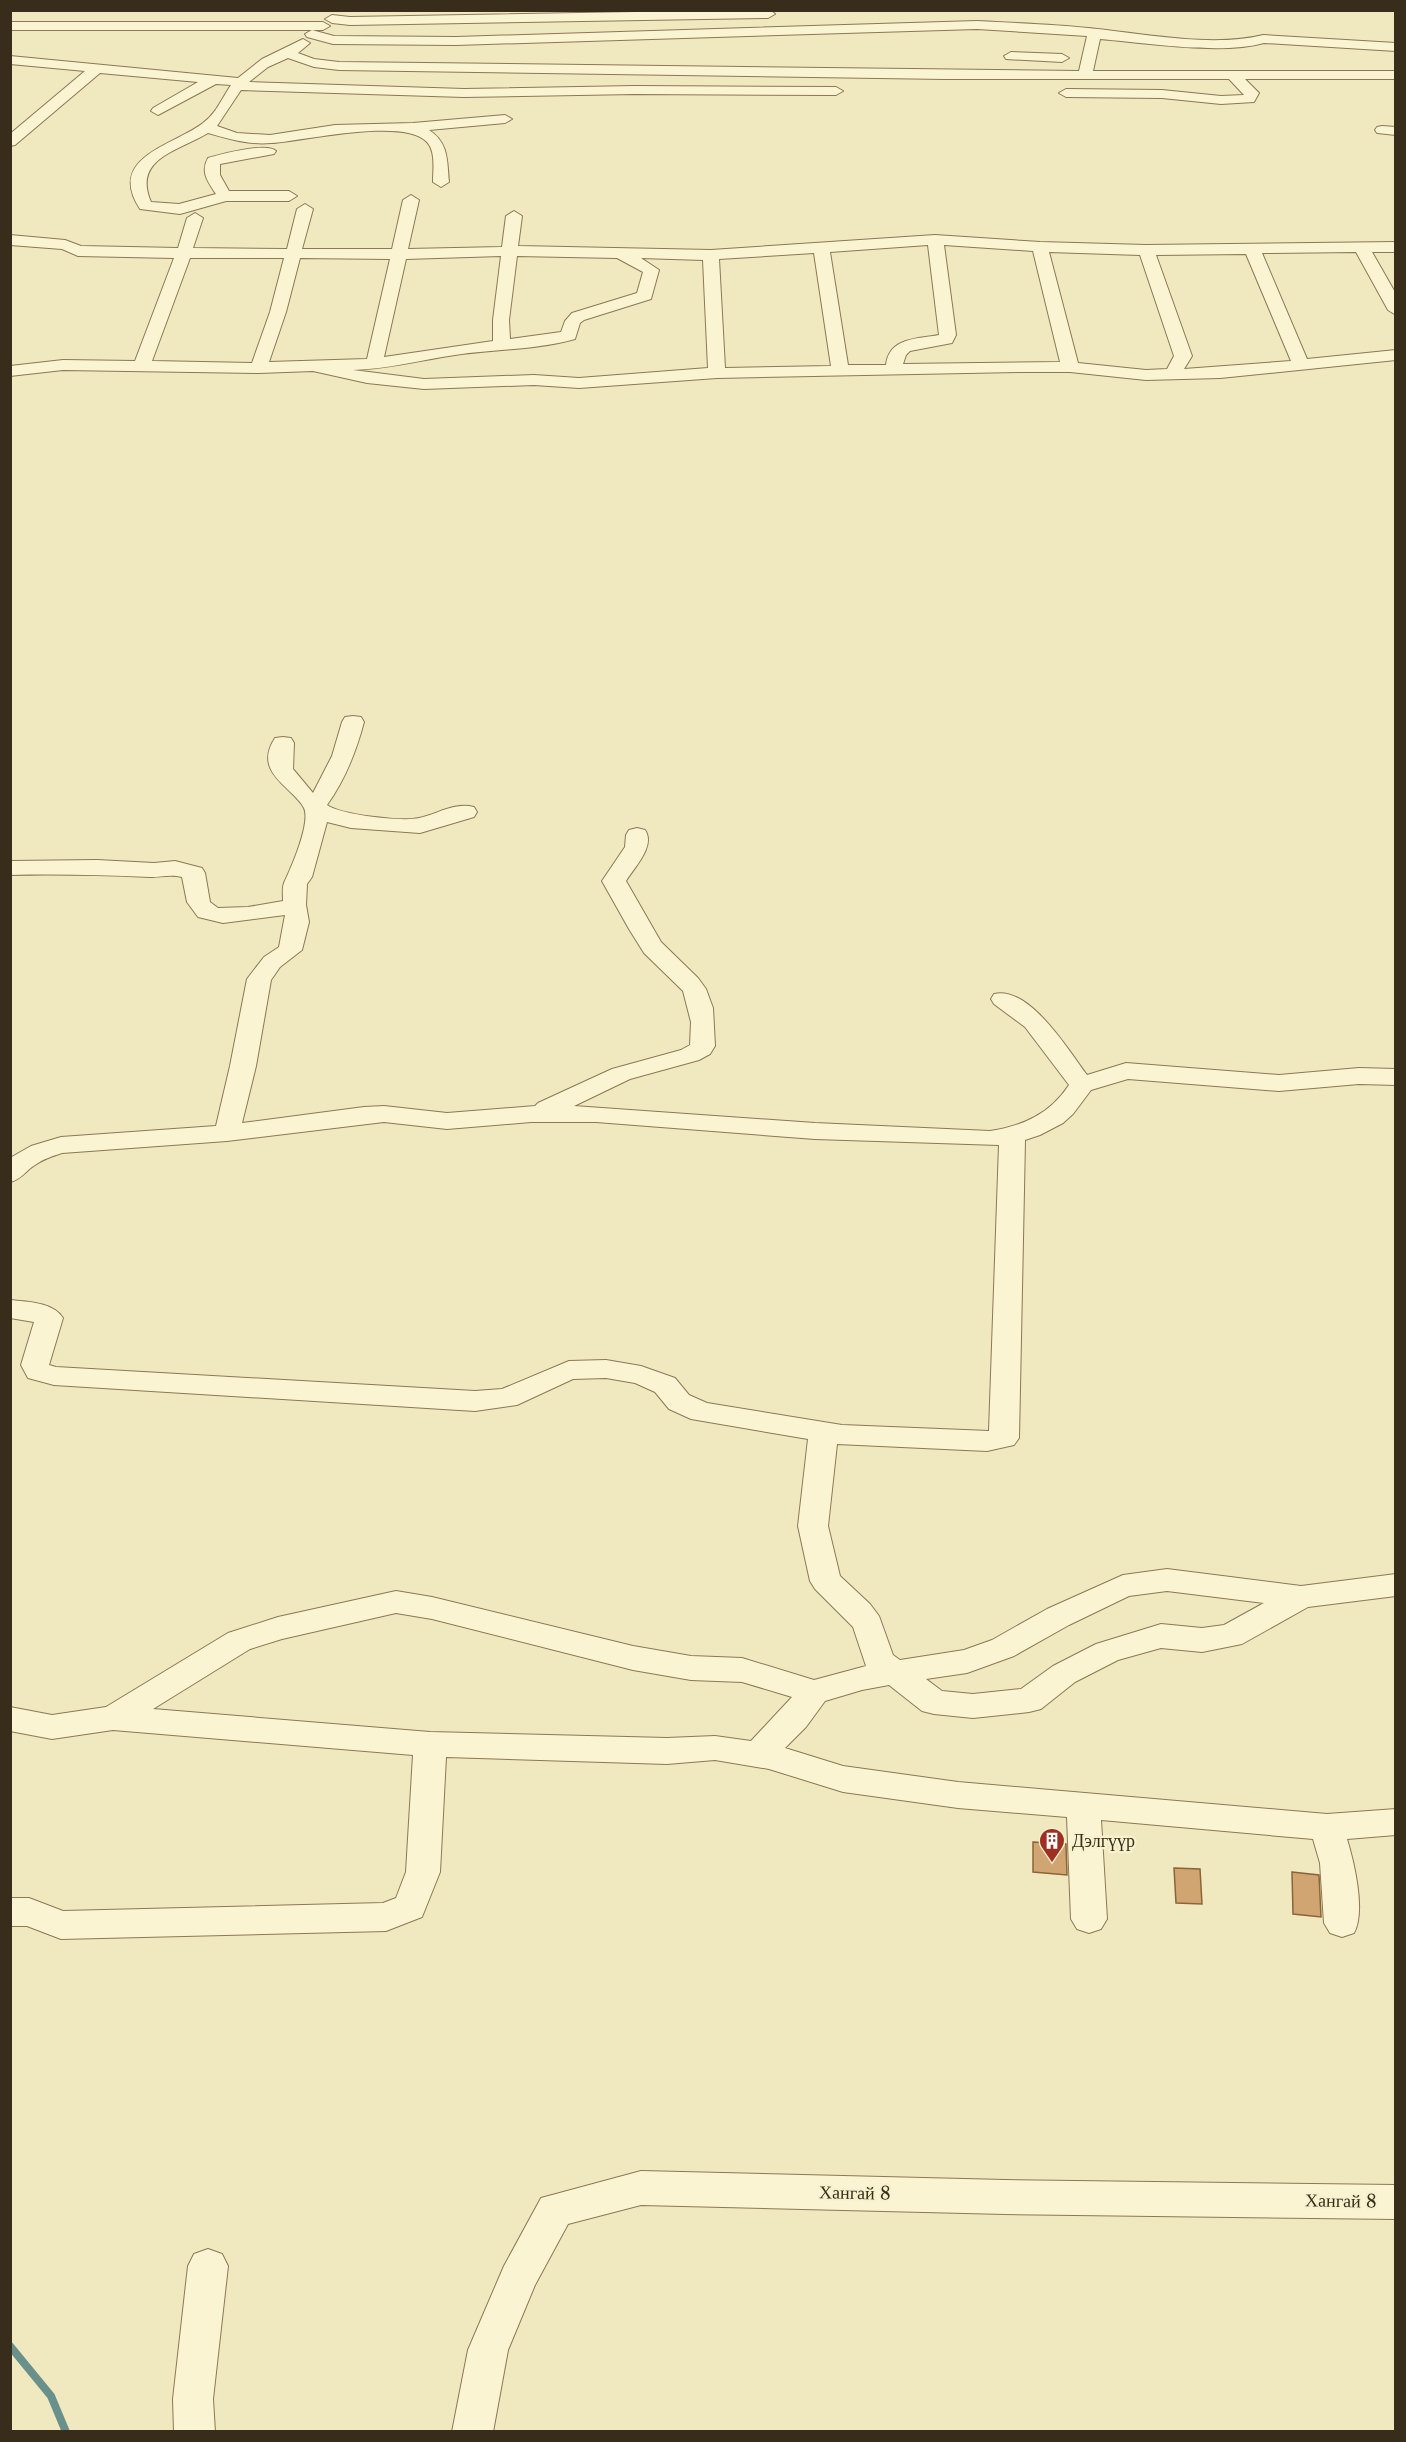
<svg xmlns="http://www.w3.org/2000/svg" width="1406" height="2442" font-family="'Libre Baskerville',serif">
<rect width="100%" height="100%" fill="#f0e8be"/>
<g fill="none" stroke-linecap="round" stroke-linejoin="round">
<polyline stroke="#69908b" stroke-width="8" points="10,2346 51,2396 66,2432"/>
</g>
<g fill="#d1a572" stroke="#8b643a" stroke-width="1.5">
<polygon points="1033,1842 1066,1844 1067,1875 1033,1872"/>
<polygon points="1174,1868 1200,1869 1202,1904 1176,1903"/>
<polygon points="1292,1872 1319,1875 1321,1917 1293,1914"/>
</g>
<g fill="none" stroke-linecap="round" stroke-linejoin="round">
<defs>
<g id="minor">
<polygon points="749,10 770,10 775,14 768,18 350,25 332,23 325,19 332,15 350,17"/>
<path d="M977 21C1014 23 1051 24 1088 28 1142 33 1211 48 1263 35L1396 43V51L1264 43C1222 55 1145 43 1100 39L1093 71H1396V79H1245L1259 93 1254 102 1221 104 1162 98 1066 97 1059 93 1066 89 1162 90 1221 96 1244 95 1229 79H945L339 70 314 67 288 58 268 67 249 82 464 89 635 86 836 87 843 91 836 95 635 94 464 97 241 90 217 126 237 133 270 135 335 125 413 123 505 115 512 119 505 123 429 130C449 143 447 161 449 182L441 187 433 182C433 170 436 152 427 142 404 117 304 141 271 143 249 145 229 139 208 133 179 151 132 158 151 202L179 204 216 194C208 182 200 172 208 158 221 154 267 142 276 151L274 154 220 164V175L229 191H289L297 196 289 201H226L180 214 140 209C106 157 173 146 203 123 216 114 222 98 231 85L216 84 158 115 151 111 153 108 198 82 100 73 15 145 10 146V134L85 71 10 64V56L238 78 262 59 303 39 310 43 298 53 314 59 339 62 1079 71 1087 36 977 29 456 45 333 44 307 37 305 34 312 30 334 36 456 37Z"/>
<polygon points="10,22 323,22 330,26 323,30 10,30"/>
<polygon points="1011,52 1062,54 1069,58 1062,62 1006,59 1004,56"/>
<polygon points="1382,126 1396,127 1396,135 1377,133 1375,130 1377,127"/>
<path d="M411 195 419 200 408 249 502 247 506 216 514 211 522 216 518 246 711 250 935 235 1040 242 1146 245 1396 242V252H1372L1396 294V315L1388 310 1356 252 1262 253 1307 359 1396 350V360L1220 378 1146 380 1070 372H1021L717 378 579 388 534 385 424 389 367 383 313 371 259 373 63 370 10 376V366L63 360 135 361 174 258 78 256 62 249 10 245V235L65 240 81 246 178 248 187 218 195 213 203 218 193 248 287 249 297 209 305 204 313 209 302 249H392L403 200ZM928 245 939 335C918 339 889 337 886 365H848L830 252ZM944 245 1033 251 1060 362 903 364 906 355 910 351 952 343 956 335ZM1049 252 1140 255 1174 356 1167 369 1146 370 1078 363ZM814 253 831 366 725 368 719 259ZM1246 254 1291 361 1184 369 1192 356 1156 255ZM501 256 493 320V341L384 357 406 259ZM517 256 617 258 643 272 637 293 572 313 565 321 561 332 510 339 509 320ZM190 258H284L270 312 252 363 152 361ZM300 258 390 259 367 359 269 362 286 312ZM641 258 703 260 708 368 579 378 534 375 424 379 353 370C388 369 421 360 455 355 495 349 536 350 575 339L580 323 584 320 651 299 659 270Z"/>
<path d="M353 716 361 717 364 722C356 752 345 780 327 805 341 815 403 822 419 818 438 814 454 802 474 807L477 812 474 817 420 833 351 828 327 822 312 877 307 884 306 905 309 922 302 950 280 967 271 980 256 1066 242 1123 364 1107 384 1106 447 1113 535 1106 538 1103 612 1069 681 1050 690 1045 691 1022 683 991 644 953 629 929 602 881 625 847 626 835 629 830 637 828 645 830C656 846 634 868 626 881L661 942 698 978 706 989 713 1008 715 1046 710 1054 699 1060 630 1079 574 1106 815 1123 990 1131C1023 1126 1050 1114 1069 1085L1025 1027 994 1004 991 999 994 994C1029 985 1069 1051 1087 1075L1126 1063 1279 1075 1359 1068 1396 1069V1085L1359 1084 1279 1091 1128 1079 1091 1090 1073 1114 1063 1123 1040 1135 1025 1140 1019 1438 1014 1445 987 1451 837 1444 828 1526 840 1576 870 1604 879 1616 893 1655 900 1660 964 1650 992 1640 1047 1609 1123 1575 1167 1569 1301 1586 1396 1574V1596L1308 1607 1242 1644 1202 1652 1161 1648 1118 1660 1075 1682 1041 1709 1029 1712 973 1718 934 1714 922 1711 889 1685 862 1690 825 1701 806 1727 785 1748 843 1766 958 1782 1327 1814 1396 1809V1835L1347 1839C1354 1862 1366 1911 1354 1933L1342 1937 1330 1933 1324 1923 1320 1863 1313 1839 1101 1820 1107 1919 1101 1929 1089 1933 1077 1929 1071 1919 1067 1817 958 1808 843 1792 769 1769 715 1760 667 1764 446 1757 440 1872 422 1917 386 1931 61 1939 27 1926H10V1898H29L63 1911 383 1903 396 1898 406 1872 413 1755 113 1730 52 1739 10 1731V1707L52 1715 106 1707 228 1633 278 1617 396 1591 432 1597 633 1646 691 1656 742 1658 814 1680 866 1666 853 1627 815 1589 810 1581 798 1526 808 1439 691 1419 669 1409 655 1392 635 1383 606 1378 573 1379 517 1405 475 1411 54 1385 28 1378 21 1365 34 1322 10 1318V1300C28 1302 53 1302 63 1318L49 1365 56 1367 475 1391 502 1389 569 1361 606 1360 641 1366 675 1378 689 1395 707 1403 842 1425 989 1431 999 1145 815 1139 596 1122H531L447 1129 384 1122 227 1141 62 1153C53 1156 43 1159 35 1165 25 1171 22 1179 10 1182V1158L31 1146 61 1137 216 1126 230 1066 247 979 264 957 279 947 285 915 223 923 198 917 187 902 182 877C171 874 161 877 150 877 103 875 57 874 10 875V861L97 860 154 863 175 861 202 868 205 873 210 902 218 908 248 907 283 901C283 895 282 888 284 883 291 868 311 823 304 808 293 787 252 773 275 738L283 737 291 738 294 743 293 769 313 793 332 756 342 722 345 717ZM1167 1591 1264 1603 1224 1625 1202 1628 1161 1624 1096 1644 1053 1666 1021 1689 973 1694 942 1691 926 1679 967 1673 1014 1656 1069 1625 1129 1596ZM396 1613 432 1619 633 1670 691 1680 742 1682 792 1697 751 1741 715 1736 667 1738 430 1732 153 1709 250 1649 282 1639Z"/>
<polygon points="641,2171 1005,2180 1396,2185 1396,2219 1005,2214 641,2205 568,2224 535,2285 508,2350 493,2432 452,2432 468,2350 504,2266 541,2198"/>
<polygon points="208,2249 222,2254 228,2266 213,2399 215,2432 174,2432 173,2399 188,2266 194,2254"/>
</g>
</defs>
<use href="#minor" stroke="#8a7856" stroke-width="2"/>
<use href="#minor" fill="#fbf4d2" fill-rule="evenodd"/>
</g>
<defs>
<symbol id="building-pin" viewBox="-11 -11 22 30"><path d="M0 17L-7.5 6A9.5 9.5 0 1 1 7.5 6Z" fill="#9d3022" stroke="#f7f1ce"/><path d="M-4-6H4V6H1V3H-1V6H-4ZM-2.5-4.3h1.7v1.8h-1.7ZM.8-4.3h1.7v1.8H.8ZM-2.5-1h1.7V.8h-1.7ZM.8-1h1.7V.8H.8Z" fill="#fff"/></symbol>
</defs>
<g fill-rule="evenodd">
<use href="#building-pin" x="1037" y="1826" width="30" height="40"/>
</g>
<g text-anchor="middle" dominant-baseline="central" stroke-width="4.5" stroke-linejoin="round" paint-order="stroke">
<g font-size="18" fill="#382d1b" stroke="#f7f1ce" text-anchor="start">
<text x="1072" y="1841">Дэлгүүр</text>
</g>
<g font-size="18" fill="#382d1b" stroke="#f7f1ce">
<text transform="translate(855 2193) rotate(1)">Хангай 8</text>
<text transform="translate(1341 2201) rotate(1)">Хангай 8</text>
</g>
</g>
<rect width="1406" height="2442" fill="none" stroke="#382d1b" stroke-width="24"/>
</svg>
